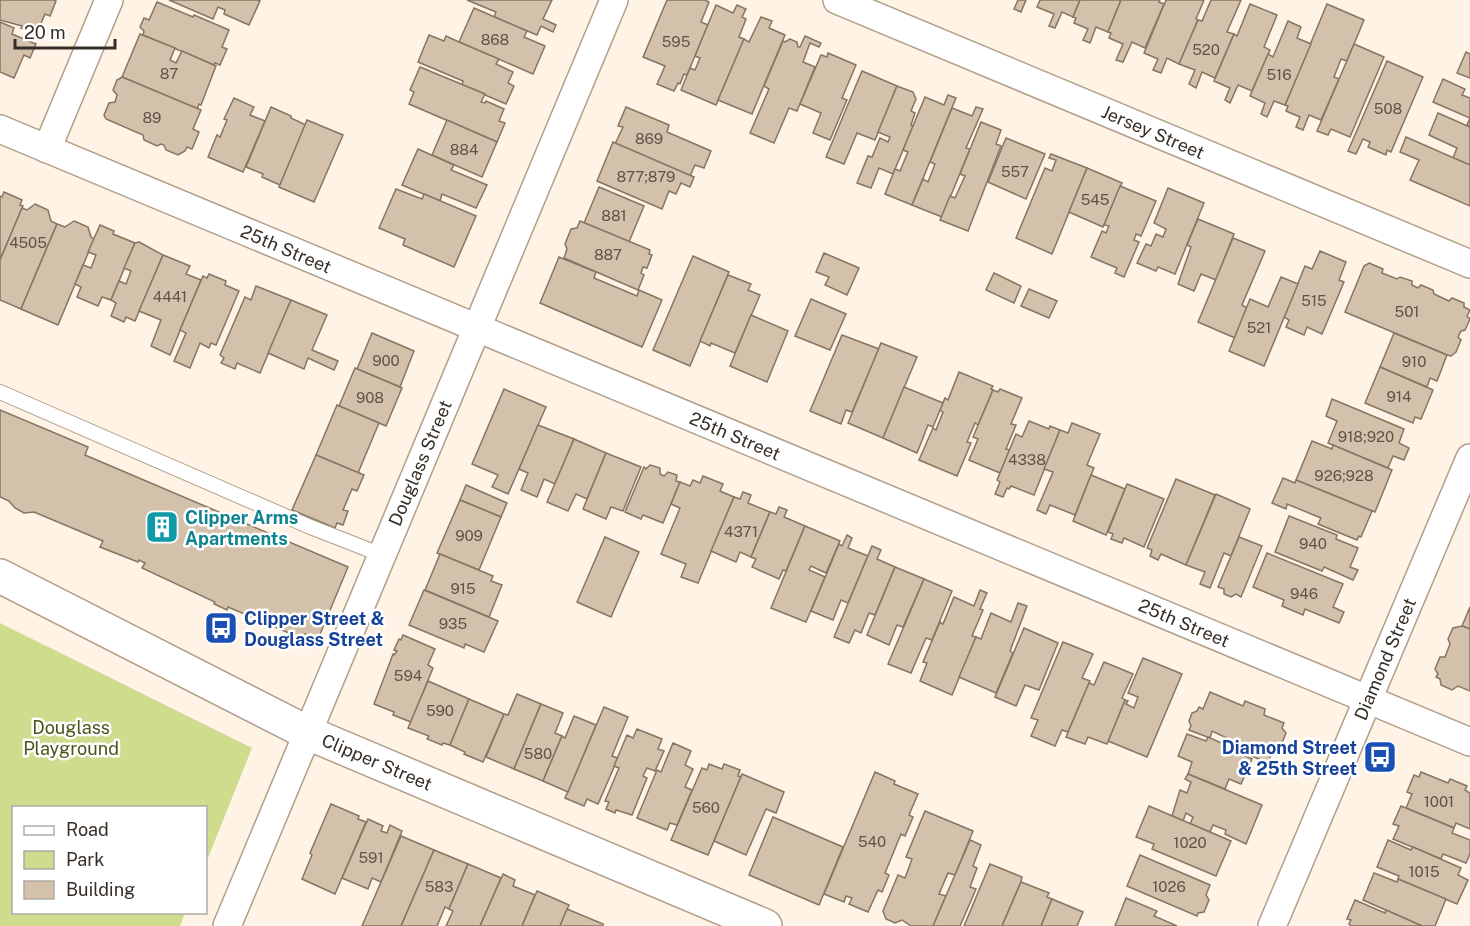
<svg xmlns="http://www.w3.org/2000/svg" width="1470" height="926" font-family="'Public Sans',sans-serif">
<rect width="100%" height="100%" fill="#fff3e6"/>
<polygon fill="#cfdc8e" points="0,623 252,748 206,863 206,808 14,808 14,912 185,913 180,926 0,926"/>
<g fill="#d3c1ac" stroke="#857561" stroke-width="1.5">
<polygon points="0,0 54,0 56,1 50,16 45,14 36,35 21,28 22,26 0,20"/>
<polygon points="169,0 257,0 260,1 249,25 224,14 225,10 218,7 213,19"/>
<polygon points="467,0 552,0 543,19 556,25 553,32 541,26 537,35 494,17 496,12"/>
<polygon points="667,0 705,0 709,2 701,22 708,25 687,75 684,74 680,84 678,83 674,91 657,84 665,66 643,57"/>
<polygon points="1018,0 1026,0 1021,12 1014,9"/>
<polygon points="1040,0 1080,0 1073,17 1062,12 1055,28 1049,26 1054,14 1037,7"/>
<polygon points="1080,0 1121,0 1108,32 1096,27 1090,43 1083,40 1088,29 1074,23 1076,18 1073,17"/>
<polygon points="1121,0 1160,0 1159,2 1164,4 1145,48 1132,42 1123,62 1116,60 1123,44 1109,38 1111,33 1108,32"/>
<polygon points="1166,0 1204,0 1196,19 1198,20 1179,64 1167,58 1161,73 1153,70 1158,59 1144,53"/>
<polygon points="1211,0 1241,0 1227,32 1234,34 1215,78 1202,72 1196,88 1189,84 1195,70 1179,64 1198,20 1202,21"/>
<polygon points="157,2 193,17 194,15 229,30 222,47 227,49 220,65 215,63 214,65 143,35 144,31 140,27 144,18 149,20"/>
<polygon points="1250,4 1277,15 1264,47 1270,50 1252,91 1238,85 1230,103 1225,100 1230,88 1214,81 1234,34 1237,36"/>
<polygon points="1327,4 1364,20 1347,61 1341,59 1334,77 1339,79 1321,120 1309,115 1303,130 1296,127 1300,117 1286,111 1288,106 1285,105"/>
<polygon points="716,5 733,13 737,5 746,9 742,17 746,19 739,37 744,39 716,105 681,90 690,68 695,70 700,58 695,56"/>
<polygon points="474,8 527,31 524,37 545,46 533,74 459,42"/>
<polygon points="761,17 772,21 769,28 785,35 752,114 718,100 744,39 749,42"/>
<polygon points="1288,21 1301,27 1297,38 1311,44 1285,105 1274,101 1267,117 1261,114 1265,103 1250,96 1268,54 1273,57"/>
<polygon points="0,22 14,28 12,34 36,44 30,58 24,55 14,78 0,72"/>
<polygon points="140,34 175,48 170,60 176,63 182,51 216,66 201,105 199,104 197,109 122,77"/>
<polygon points="429,35 444,41 446,36 459,42 499,59 496,64 513,72 508,83 514,86 506,104 462,85 463,81 418,62"/>
<polygon points="805,36 821,43 819,47 810,43 803,62 815,67 797,111 789,108 774,143 750,133 769,89 764,86 783,41 785,42 790,39 797,42 798,47 800,47"/>
<polygon points="1354,44 1384,57 1350,137 1331,129 1328,135 1317,131"/>
<polygon points="1466,52 1470,54 1470,78 1457,73"/>
<polygon points="828,53 856,65 842,98 847,100 830,140 813,133 821,113 800,104 821,55 827,57"/>
<polygon points="1387,61 1423,77 1391,152 1387,150 1386,155 1368,147 1370,142 1363,139 1356,154 1348,151"/>
<polygon points="420,67 485,94 481,102 485,103 486,101 504,109 499,121 505,123 497,142 409,104 414,92 410,90"/>
<polygon points="862,71 897,86 875,140 857,133 844,164 826,157"/>
<polygon points="122,77 201,110 193,129 199,132 192,149 187,147 185,151 178,155 166,150 164,145 161,144 157,146 144,140 143,135 106,119 104,115 109,103 115,102 117,95 113,90 117,80"/>
<polygon points="1443,79 1465,89 1462,95 1470,98 1470,127 1467,125 1470,118 1433,102"/>
<polygon points="897,86 913,92 916,99 911,111 915,113 911,125 913,126 893,174 879,168 871,188 857,183 868,156 872,157 880,138 888,142 890,137 878,132"/>
<polygon points="948,95 956,98 912,205 885,194 895,169 900,171 908,152 903,150 925,97 944,105"/>
<polygon points="234,98 254,107 250,115 265,121 243,172 208,157 217,135 220,137 227,120 224,119"/>
<polygon points="271,107 291,116 291,118 306,125 280,185 262,177 263,174 246,167"/>
<polygon points="626,107 669,125 667,132 711,151 704,168 695,165 690,176 615,144 623,127 618,126"/>
<polygon points="976,107 983,109 966,148 970,149 942,217 912,205 923,179 928,182 935,164 930,162 952,108 972,116"/>
<polygon points="1438,113 1470,127 1470,165 1453,158 1457,148 1429,135"/>
<polygon points="307,120 343,135 314,202 279,187"/>
<polygon points="447,120 497,142 482,177 432,155"/>
<polygon points="981,122 1001,130 996,144 1001,146 968,231 940,220 950,196 955,198 965,176 960,174"/>
<polygon points="1406,137 1470,165 1470,206 1410,180 1419,160 1400,152"/>
<polygon points="1006,138 1045,154 1026,199 988,182"/>
<polygon points="613,142 694,177 690,187 681,183 676,194 669,191 662,209 597,181"/>
<polygon points="418,149 454,165 451,170 487,185 476,208 442,194 440,201 402,185"/>
<polygon points="1051,154 1087,168 1052,254 1016,238 1045,168 1052,171 1056,160 1049,158"/>
<polygon points="1087,168 1122,183 1103,227 1069,212"/>
<polygon points="1120,186 1156,201 1141,236 1136,234 1134,240 1139,242 1124,277 1115,273 1117,268 1091,257 1102,231 1106,233 1109,226 1104,225"/>
<polygon points="599,187 644,206 629,242 584,223"/>
<polygon points="1168,188 1204,203 1175,274 1158,267 1156,271 1137,263 1146,244 1151,246 1156,234 1163,237 1166,229 1154,223"/>
<polygon points="396,189 422,199 424,194 476,216 454,267 403,245 405,239 379,228"/>
<polygon points="4,192 22,200 20,205 23,206 0,260 0,196 2,197"/>
<polygon points="35,204 48,210 51,221 57,224 21,309 0,300 0,260 22,208 27,210"/>
<polygon points="1198,219 1234,234 1216,280 1201,274 1194,291 1178,284 1191,247 1187,245"/>
<polygon points="74,221 88,227 91,237 94,239 58,325 21,309 57,224 65,227"/>
<polygon points="580,221 650,250 649,254 652,255 647,268 643,267 641,273 644,275 638,290 564,258 567,249 565,244 571,229 577,228"/>
<polygon points="100,225 114,231 113,234 135,243 111,300 102,297 98,306 77,297 81,287 75,284 83,265 91,268 96,255 88,252"/>
<polygon points="1233,238 1265,251 1242,305 1247,308 1235,338 1198,322"/>
<polygon points="139,242 163,255 135,321 126,317 124,322 111,316 116,303 111,300 119,281 126,284 131,271 124,268 135,243"/>
<polygon points="1320,251 1346,262 1339,280 1344,282 1322,334 1307,327 1304,335 1286,327 1289,320 1284,317 1305,266 1312,269"/>
<polygon points="824,253 859,268 847,295 825,285 829,277 816,272"/>
<polygon points="163,255 190,266 186,274 201,280 170,355 151,346 161,320 139,311"/>
<polygon points="693,256 729,272 690,366 653,350"/>
<polygon points="559,257 596,272 594,278 637,296 639,290 662,300 642,347 540,303"/>
<polygon points="1369,263 1383,269 1382,273 1397,279 1400,277 1412,281 1412,285 1418,288 1421,285 1433,290 1434,294 1449,301 1452,298 1464,303 1464,307 1470,310 1467,316 1470,319 1465,330 1461,331 1458,337 1461,340 1456,352 1451,356 1447,355 1345,312 1364,266"/>
<polygon points="994,273 1021,286 1014,303 986,290"/>
<polygon points="209,274 226,281 225,285 239,291 216,345 211,343 209,348 200,343 190,368 174,361 186,333 180,330 203,276 207,278"/>
<polygon points="728,275 751,284 748,290 760,295 735,353 711,343 710,346 700,341"/>
<polygon points="1281,277 1298,284 1264,366 1229,351 1250,299 1268,307"/>
<polygon points="256,286 291,300 260,373 237,363 235,369 221,363 224,358 220,355 245,297 251,300"/>
<polygon points="1029,289 1057,301 1049,318 1021,306"/>
<polygon points="811,299 846,314 830,350 795,336"/>
<polygon points="291,300 327,315 312,350 338,361 334,370 308,358 304,369 268,353"/>
<polygon points="751,315 788,331 767,382 730,366"/>
<polygon points="372,333 414,351 400,387 357,369"/>
<polygon points="1394,333 1447,355 1437,381 1430,378 1427,387 1380,367"/>
<polygon points="842,335 879,349 852,412 846,410 841,424 810,411"/>
<polygon points="881,343 917,357 883,438 848,423"/>
<polygon points="1380,367 1433,390 1421,419 1415,417 1413,423 1365,403"/>
<polygon points="355,368 402,388 386,426 339,406"/>
<polygon points="959,372 993,386 991,389 993,390 978,425 975,423 967,442 971,443 957,476 919,460 933,428 936,430 943,412 940,410 945,398 948,400"/>
<polygon points="904,387 943,403 933,427 928,425 917,453 883,438"/>
<polygon points="504,389 546,407 508,494 492,487 498,475 472,464"/>
<polygon points="1000,389 1022,398 1011,424 1016,425 1006,449 1010,450 1000,473 969,460 978,439 973,437 993,390 998,392"/>
<polygon points="1332,399 1404,429 1399,443 1409,448 1404,460 1393,456 1388,468 1328,443 1337,421 1326,416"/>
<polygon points="337,405 379,423 358,473 316,455"/>
<polygon points="0,410 88,447 85,455 348,567 318,639 305,634 303,639 228,607 227,610 214,604 215,602 142,568 145,563 139,560 138,562 100,547 103,541 34,512 24,513 15,508 9,501 0,497"/>
<polygon points="1029,421 1049,429 1050,426 1060,430 1034,495 1011,486 1009,489 1007,488 1003,497 995,494 1000,482 997,480 1016,434 1022,437"/>
<polygon points="1072,423 1100,434 1087,465 1094,468 1075,515 1050,505 1046,514 1037,510 1053,472 1044,469 1060,430 1068,433"/>
<polygon points="538,425 574,439 555,484 544,479 537,497 521,490 528,473 519,469"/>
<polygon points="574,439 606,453 587,499 576,494 568,511 547,502"/>
<polygon points="1312,441 1332,449 1333,445 1392,470 1375,512 1296,480"/>
<polygon points="606,453 641,467 623,511 611,507 606,519 583,509"/>
<polygon points="316,455 364,475 357,491 352,489 343,510 348,511 343,525 337,523 335,528 292,510"/>
<polygon points="650,465 660,468 660,474 664,476 668,472 677,475 676,481 680,482 663,523 643,515 641,519 625,512 644,467 646,469"/>
<polygon points="1091,475 1125,489 1106,535 1073,521"/>
<polygon points="703,476 723,484 720,491 734,497 698,583 681,577 686,564 661,554 680,508 671,504 680,482 690,486 693,480 700,483"/>
<polygon points="1283,478 1295,483 1296,480 1372,511 1361,537 1359,536 1357,540 1318,524 1321,518 1287,504 1286,509 1272,503"/>
<polygon points="1176,479 1215,495 1186,565 1161,554 1158,560 1150,556 1152,550 1147,548"/>
<polygon points="1127,484 1164,499 1144,547 1124,538 1122,543 1111,539 1113,534 1108,532"/>
<polygon points="466,485 507,503 501,517 460,500"/>
<polygon points="743,492 751,495 748,503 770,512 751,557 740,552 736,562 711,551 734,497 740,499"/>
<polygon points="1216,494 1250,509 1231,556 1224,553 1210,588 1200,584 1205,572 1186,565"/>
<polygon points="460,500 501,517 479,570 437,553"/>
<polygon points="779,507 787,510 784,517 805,526 786,571 783,570 779,579 752,567 756,559 751,557 770,512 776,514"/>
<polygon points="1289,516 1337,535 1336,539 1358,548 1350,567 1358,570 1353,580 1324,567 1322,571 1275,552"/>
<polygon points="805,526 840,541 826,573 811,566 809,570 825,577 806,622 771,608"/>
<polygon points="847,535 852,538 848,548 868,556 848,603 841,600 833,620 811,611 839,544 842,546"/>
<polygon points="605,537 639,552 611,617 577,602"/>
<polygon points="1239,537 1262,546 1241,597 1236,594 1231,597 1224,594 1224,589 1218,587"/>
<polygon points="872,546 881,550 877,559 895,567 875,615 869,613 861,633 855,630 849,643 834,637"/>
<polygon points="1267,553 1343,584 1333,607 1344,612 1339,623 1305,609 1303,615 1282,606 1284,600 1253,587"/>
<polygon points="440,554 493,576 491,581 502,585 489,617 425,590"/>
<polygon points="895,567 924,579 903,627 897,625 889,645 867,635"/>
<polygon points="924,579 952,591 932,640 926,638 911,673 888,664"/>
<polygon points="424,590 498,621 484,652 465,644 464,648 409,625"/>
<polygon points="980,590 987,593 980,609 983,610 972,636 976,637 952,695 920,681 927,663 923,662 940,622 943,624 954,597 974,606"/>
<polygon points="1018,603 1027,606 1010,651 1013,653 996,693 959,677 976,637 981,639 991,613 1011,622"/>
<polygon points="1470,607 1470,629 1462,626"/>
<polygon points="1462,626 1470,629 1470,691 1458,686 1452,690 1441,685 1440,679 1436,677 1438,674 1435,669 1440,657 1445,657 1450,644 1448,639 1453,628"/>
<polygon points="1024,628 1058,643 1039,690 1025,685 1016,706 995,697"/>
<polygon points="403,635 435,649 428,665 433,668 411,722 393,715 394,712 374,704 393,654 394,655 397,651 394,650 399,639 401,640"/>
<polygon points="1063,642 1093,654 1082,678 1090,681 1068,732 1062,730 1055,746 1031,736 1038,720 1031,718"/>
<polygon points="1143,658 1182,674 1147,757 1108,741 1125,700 1128,701 1126,704 1134,708 1138,697 1128,693"/>
<polygon points="1104,662 1133,674 1122,698 1125,700 1107,744 1088,737 1085,744 1066,737 1089,683 1094,685"/>
<polygon points="428,681 469,699 450,745 443,743 442,745 427,739 429,736 408,728"/>
<polygon points="1210,692 1243,706 1245,701 1265,709 1264,715 1284,723 1282,728 1286,733 1282,743 1275,744 1268,763 1226,745 1229,739 1212,731 1210,738 1189,730 1191,726 1189,721 1192,713 1197,711 1199,707 1203,709"/>
<polygon points="517,694 541,704 514,769 486,757 504,714 508,715"/>
<polygon points="469,699 504,714 483,762 464,754 465,752 450,745"/>
<polygon points="541,704 563,713 555,733 562,736 543,781 514,769"/>
<polygon points="604,707 628,717 612,756 618,758 598,804 587,799 584,806 565,798"/>
<polygon points="574,716 596,725 568,792 543,781 562,736 565,738"/>
<polygon points="637,729 662,739 658,749 664,751 655,771 647,768 643,776 647,778 632,815 616,810 615,813 606,809 609,802 605,801 619,768 614,766 627,735 633,738"/>
<polygon points="1187,734 1206,741 1208,737 1226,745 1225,747 1252,759 1241,784 1229,779 1225,789 1188,774 1192,762 1178,756"/>
<polygon points="673,743 691,751 685,765 693,769 685,787 692,790 677,825 670,823 667,830 637,818 657,770 661,772"/>
<polygon points="709,764 722,769 724,764 740,770 738,776 741,777 708,855 671,840 702,768 707,770"/>
<polygon points="875,772 895,781 894,784 918,794 909,815 913,817 905,836 901,834 885,873 889,875 882,892 878,890 868,912 849,904 852,898 846,896 844,902 824,894"/>
<polygon points="1421,772 1448,783 1450,779 1467,786 1465,790 1470,793 1470,829 1456,823 1454,828 1406,808 1412,794 1407,792 1414,775 1419,777"/>
<polygon points="742,774 784,792 776,813 766,809 746,855 714,841"/>
<polygon points="1188,774 1262,805 1246,844 1225,834 1226,830 1213,825 1210,832 1190,824 1193,817 1186,813 1183,821 1172,816 1180,790 1187,793 1191,782 1185,779"/>
<polygon points="331,804 359,816 358,819 366,822 335,894 302,879 312,855 310,853"/>
<polygon points="1149,806 1231,841 1216,876 1152,849 1154,844 1136,837"/>
<polygon points="1401,806 1454,828 1452,833 1470,840 1470,854 1466,863 1443,854 1441,859 1393,839 1399,826 1393,824"/>
<polygon points="925,811 973,831 955,875 948,873 939,894 946,896 933,926 911,926 902,920 895,923 886,919 883,911 898,875 905,878 912,859 906,857"/>
<polygon points="773,817 843,847 819,905 749,875"/>
<polygon points="368,819 383,826 381,831 387,833 390,825 402,831 381,882 372,878 368,889 342,878"/>
<polygon points="401,836 434,850 401,926 362,926"/>
<polygon points="970,840 981,845 973,866 977,868 970,887 976,889 960,926 933,926"/>
<polygon points="1388,840 1411,850 1413,847 1461,868 1458,875 1468,880 1457,904 1398,879 1399,876 1377,867"/>
<polygon points="434,850 468,864 449,909 445,907 437,926 401,926"/>
<polygon points="1140,855 1210,885 1206,895 1209,900 1204,912 1198,913 1197,916 1127,886"/>
<polygon points="468,864 501,878 480,926 446,926 453,911 449,909"/>
<polygon points="990,864 1022,877 1021,882 1002,926 964,926"/>
<polygon points="1374,873 1397,882 1398,879 1446,899 1435,926 1422,926 1363,900"/>
<polygon points="503,874 515,880 513,886 535,895 522,926 480,926"/>
<polygon points="1021,882 1049,893 1047,897 1052,899 1041,926 1002,926"/>
<polygon points="537,891 569,905 560,926 522,926"/>
<polygon points="1126,898 1157,911 1154,916 1177,926 1115,926"/>
<polygon points="1052,899 1083,912 1077,926 1041,926"/>
<polygon points="1355,900 1385,913 1386,910 1422,926 1351,926 1349,924 1351,920 1347,919"/>
<polygon points="567,909 603,924 603,926 560,926"/>
</g>
<g fill="none" stroke-linecap="round" stroke-linejoin="round">
<defs>
<polyline id="lane" points="0,392 308,526 382,555"/>
<g id="street">
<polyline points="837,0 1470,264"/>
<polyline points="0,129 1470,742"/>
<polyline points="47,149 109,0"/>
<polyline points="227,926 614,0"/>
<polyline points="1272,926 1470,458"/>
</g>
<polyline id="secondary" points="0,576 308,733 765,926"/>
</defs>
<use href="#lane" stroke="#b19e8a" stroke-width="16"/>
<use href="#street" stroke="#b19e8a" stroke-width="30"/>
<use href="#secondary" stroke="#b19e8a" stroke-width="36"/>
<use href="#lane" stroke="#fff" stroke-width="14"/>
<use href="#street" stroke="#fff" stroke-width="27"/>
<use href="#secondary" stroke="#fff" stroke-width="33"/>
</g>
<defs>
<symbol id="building-square" viewBox="-11 -11 22 22"><rect x="-9" y="-9" width="18" height="18" rx="4" fill="#0f9aa8" stroke="#fff"/><path d="M-4-6H4V6H1V3H-1V6H-4ZM-2.5-4.3h1.7v1.8h-1.7ZM.8-4.3h1.7v1.8H.8ZM-2.5-1h1.7V.8h-1.7ZM.8-1h1.7V.8H.8Z" fill="#fff"/></symbol>
<symbol id="bus-square" viewBox="-11 -11 22 22"><rect x="-9" y="-9" width="18" height="18" rx="4" fill="#1a4fb4" stroke="#fff"/><path d="M-5-6H5V4H4V6H2V4H-2V6H-4V4H-5ZM-3.5-4V0h7V-4ZM-3.5 1.2v1.5H-2V1.2ZM2 1.2v1.5H3.5V1.2Z" fill="#fff"/></symbol>
</defs>
<g fill-rule="evenodd">
<use href="#building-square" x="143" y="508" width="38" height="38"/>
<use href="#bus-square" x="202" y="609" width="38" height="38"/>
<use href="#bus-square" x="1361" y="738" width="38" height="38"/>
</g>
<g text-anchor="middle" dominant-baseline="central" stroke-width="5" stroke-linejoin="round" paint-order="stroke">
<g font-size="15" fill="#5d5348">
<text x="495" y="39">868</text>
<text x="676" y="41">595</text>
<text x="1206" y="49">520</text>
<text x="169" y="73">87</text>
<text x="1279" y="74">516</text>
<text x="1388" y="108">508</text>
<text x="152" y="117">89</text>
<text x="649" y="138">869</text>
<text x="464" y="149">884</text>
<text x="1015" y="171">557</text>
<text x="646" y="176">877;879</text>
<text x="1095" y="199">545</text>
<text x="614" y="215">881</text>
<text x="28" y="242">4505</text>
<text x="608" y="254">887</text>
<text x="170" y="296">4441</text>
<text x="1314" y="300">515</text>
<text x="1407" y="311">501</text>
<text x="1259" y="327">521</text>
<text x="386" y="360">900</text>
<text x="1414" y="361">910</text>
<text x="1399" y="396">914</text>
<text x="370" y="397">908</text>
<text x="1366" y="436">918;920</text>
<text x="1027" y="459">4338</text>
<text x="1344" y="475">926;928</text>
<text x="741" y="531">4371</text>
<text x="469" y="535">909</text>
<text x="1313" y="543">940</text>
<text x="463" y="588">915</text>
<text x="1304" y="593">946</text>
<text x="453" y="623">935</text>
<text x="408" y="675">594</text>
<text x="440" y="710">590</text>
<text x="538" y="753">580</text>
<text x="1439" y="801">1001</text>
<text x="706" y="807">560</text>
<text x="872" y="841">540</text>
<text x="1190" y="842">1020</text>
<text x="371" y="857">591</text>
<text x="1424" y="871">1015</text>
<text x="439" y="886">583</text>
<text x="1169" y="886">1026</text>
</g>
<g font-size="18" fill="#362e26" stroke="#fff">
<text transform="translate(1153 132) rotate(23)">Jersey Street</text>
<text transform="translate(286 249) rotate(23)">25th Street</text>
<text transform="translate(735 436) rotate(23)">25th Street</text>
<text transform="translate(420 463) rotate(-67)">Douglass Street</text>
<text transform="translate(1184 623) rotate(23)">25th Street</text>
<text transform="translate(1385 659) rotate(-67)">Diamond Street</text>
<text transform="translate(377 762) rotate(23)">Clipper Street</text>
</g>
<g font-size="18" font-weight="bold" fill="#0d838f" stroke="#fff" text-anchor="start">
<text x="185" y="517">Clipper Arms<tspan x="185" dy="21">Apartments</tspan></text>
</g>
<g font-size="18" font-weight="bold" fill="#164399" stroke="#fff" text-anchor="start">
<text x="244" y="618">Clipper Street &amp;<tspan x="244" dy="21">Douglass Street</tspan></text>
<text x="1357" y="747" text-anchor="end">Diamond Street<tspan x="1357" dy="21">&amp; 25th Street</tspan></text>
</g>
<g font-size="18" fill="#4c541b" stroke="#fff">
<text x="71" y="727">Douglass<tspan x="71" dy="21">Playground</tspan></text>
</g>
</g>
<rect x="12" y="806" width="195" height="108" fill="#ffffff" stroke="#afaba8" stroke-width="1.5"/>
<rect x="24" y="826" width="30" height="9" fill="#ffffff" stroke="#afaba8" stroke-width="1.5"/>
<text x="66" y="836" font-size="18" fill="#362e26">Road</text>
<rect x="24" y="851" width="30" height="18" fill="#cfdc8e" stroke="#afaba8" stroke-width="1.5"/>
<text x="66" y="866" font-size="18" fill="#362e26">Park</text>
<rect x="24" y="881" width="30" height="18" fill="#d3c1ac" stroke="#afaba8" stroke-width="1.5"/>
<text x="66" y="896" font-size="18" fill="#362e26">Building</text>
<path d="M15 39v9h100v-9" fill="none" stroke="#362e26" stroke-width="3"/>
<text x="24" y="39" font-size="18" fill="#362e26" stroke="#ffffff" stroke-width="4.5" paint-order="stroke">20 m</text>
</svg>
